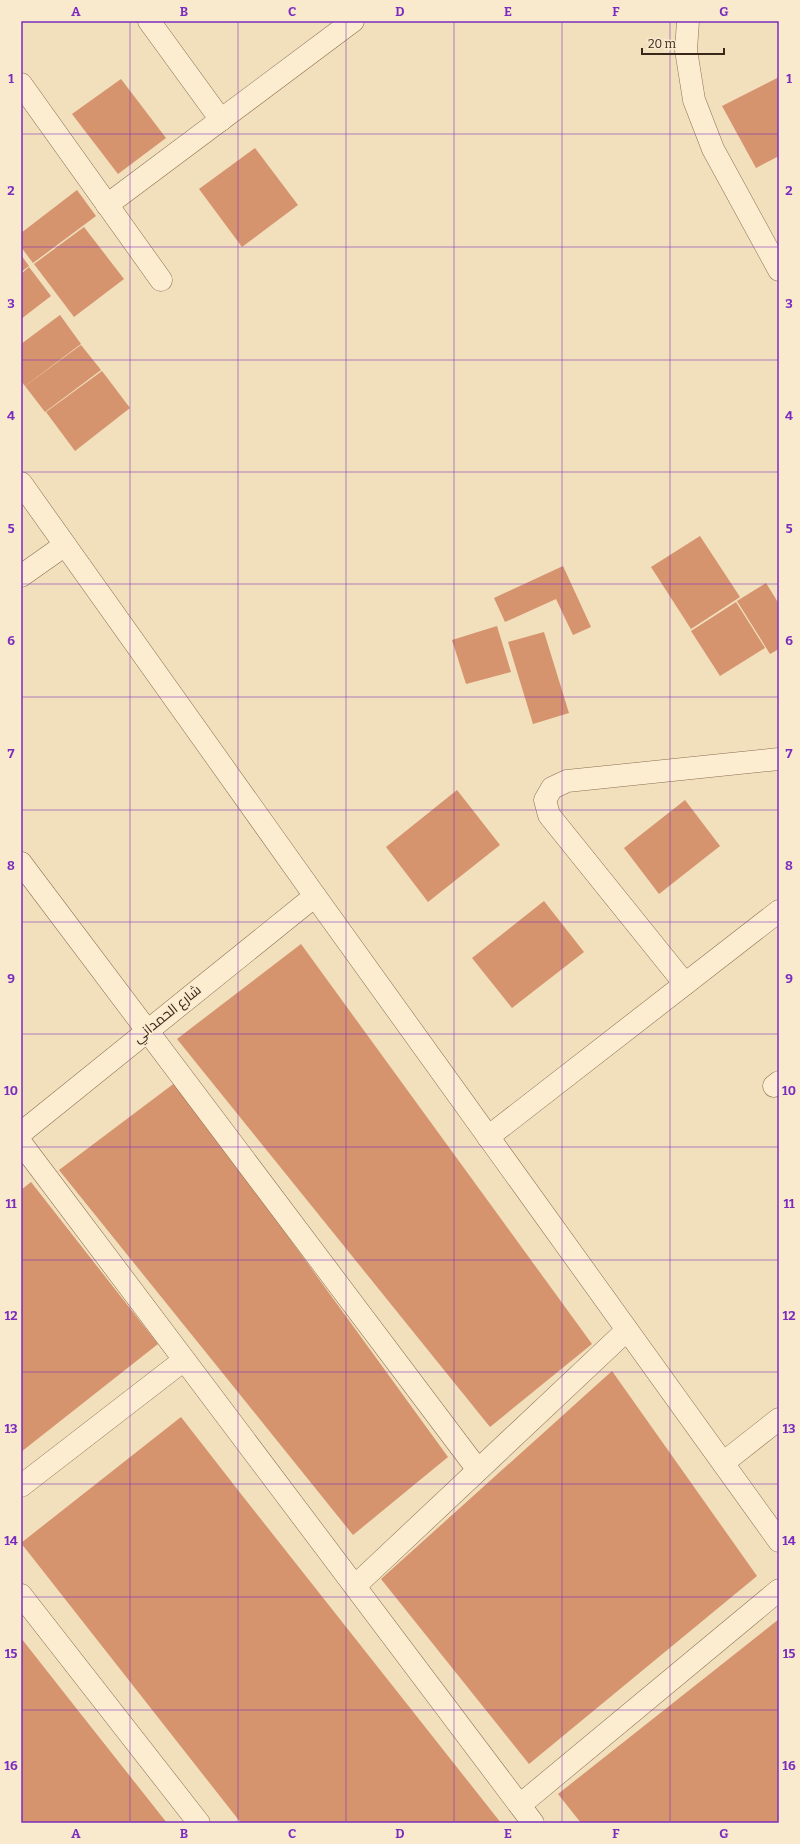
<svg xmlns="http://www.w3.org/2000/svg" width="800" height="1844" font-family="Bitter,Cairo,serif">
<rect width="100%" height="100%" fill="#f2dfbc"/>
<g fill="#d5936e">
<polygon points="779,77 779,156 756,168 722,106"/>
<polygon points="121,79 166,138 118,174 72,114"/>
<polygon points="255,148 298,205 242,247 199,189"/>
<polygon points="77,190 96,216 33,263 21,247 21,233"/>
<polygon points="84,227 124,279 74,317 34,264"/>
<polygon points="21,255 29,266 21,272"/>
<polygon points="29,267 51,296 21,319 21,274"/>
<polygon points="60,315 81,344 25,386 21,381 21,344"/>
<polygon points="81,345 101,370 45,412 25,386"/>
<polygon points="102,371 130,408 75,451 46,412"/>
<polygon points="700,536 740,597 691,629 651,567"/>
<polygon points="563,566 591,627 573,635 556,599 505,622 494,598"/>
<polygon points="766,583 779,604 779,649 770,654 737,601"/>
<polygon points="736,602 765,648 720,676 691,631"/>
<polygon points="497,626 511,672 466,684 452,640"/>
<polygon points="544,632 569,713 533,724 508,642"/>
<polygon points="457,790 500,845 428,902 386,847"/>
<polygon points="685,800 720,846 659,894 624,848"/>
<polygon points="544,901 584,952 512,1008 472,958"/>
<polygon points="301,944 592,1344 490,1427 177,1039"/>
<polygon points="176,1082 448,1457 353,1535 59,1170"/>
<polygon points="31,1182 158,1344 21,1452 21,1190"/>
<polygon points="612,1371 757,1576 529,1764 381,1579"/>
<polygon points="181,1417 241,1494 501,1823 241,1823 21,1543"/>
<polygon points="779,1619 779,1823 581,1823 558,1794"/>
<polygon points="21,1638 80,1713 167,1823 21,1823"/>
</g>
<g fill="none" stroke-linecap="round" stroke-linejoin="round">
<defs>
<g id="minor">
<polyline points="149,21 221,120"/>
<polyline points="688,21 686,50 694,100 713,149 779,270"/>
<polyline points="21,84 161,280"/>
<polyline points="107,205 353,21"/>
<polyline points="21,483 315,896 779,1541"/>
<polyline points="21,576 65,545"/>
<polyline points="21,863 478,1470"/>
<polyline points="685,984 549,815 545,800 552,788 567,781 779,759"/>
<polyline points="774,1086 779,1082"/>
<polyline points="21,1133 315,896"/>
<polyline points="488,1137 779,911"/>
<polyline points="21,1143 533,1823"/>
<polyline points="723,1463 779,1419"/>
<polyline points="21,1486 184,1360"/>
<polyline points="355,1586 627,1330"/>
<polyline points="21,1595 199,1823"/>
<polyline points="520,1805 779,1590"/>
</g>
</defs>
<use href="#minor" stroke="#8c6e54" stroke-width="23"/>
<use href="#minor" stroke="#fcedd0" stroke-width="22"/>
</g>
<path fill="none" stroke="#7b2cbf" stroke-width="1" stroke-opacity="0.55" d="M130 21V1823M238 21V1823M346 21V1823M454 21V1823M562 21V1823M670 21V1823M21 134H779M21 247H779M21 360H779M21 472H779M21 584H779M21 697H779M21 810H779M21 922H779M21 1034H779M21 1147H779M21 1260H779M21 1372H779M21 1484H779M21 1597H779M21 1710H779"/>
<g text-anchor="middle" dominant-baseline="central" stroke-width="3" stroke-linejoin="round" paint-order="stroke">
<g font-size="14" fill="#39271a" stroke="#f9e9cd">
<text transform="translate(167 1014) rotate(-39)">شارع الحمداني</text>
</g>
</g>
<rect width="800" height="1844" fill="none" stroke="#f9e9cd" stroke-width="44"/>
<path d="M642 48v6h82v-6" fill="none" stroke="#39271a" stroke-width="2"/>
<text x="648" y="48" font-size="12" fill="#39271a" stroke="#f9e9cd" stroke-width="3" paint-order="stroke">20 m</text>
<rect x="22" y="22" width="756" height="1800" fill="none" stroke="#7b2cbf" stroke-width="1.5"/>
<g font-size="13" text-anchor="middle" font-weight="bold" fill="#7b2cbf">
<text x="76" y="16">A</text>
<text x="184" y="16">B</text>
<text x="292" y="16">C</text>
<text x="400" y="16">D</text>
<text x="508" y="16">E</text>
<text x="616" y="16">F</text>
<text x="724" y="16">G</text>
<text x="11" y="83">1</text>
<text x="789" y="83">1</text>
<text x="11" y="195">2</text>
<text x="789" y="195">2</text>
<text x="11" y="308">3</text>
<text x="789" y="308">3</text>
<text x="11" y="420">4</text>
<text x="789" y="420">4</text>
<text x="11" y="533">5</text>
<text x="789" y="533">5</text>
<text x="11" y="645">6</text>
<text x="789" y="645">6</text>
<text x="11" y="758">7</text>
<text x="789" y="758">7</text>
<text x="11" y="870">8</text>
<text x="789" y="870">8</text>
<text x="11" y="983">9</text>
<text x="789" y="983">9</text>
<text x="11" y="1095">10</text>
<text x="789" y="1095">10</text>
<text x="11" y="1208">11</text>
<text x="789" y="1208">11</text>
<text x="11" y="1320">12</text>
<text x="789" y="1320">12</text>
<text x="11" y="1433">13</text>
<text x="789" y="1433">13</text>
<text x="11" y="1545">14</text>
<text x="789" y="1545">14</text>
<text x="11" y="1658">15</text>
<text x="789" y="1658">15</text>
<text x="11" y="1770">16</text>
<text x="789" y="1770">16</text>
<text x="76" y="1838">A</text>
<text x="184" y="1838">B</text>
<text x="292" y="1838">C</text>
<text x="400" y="1838">D</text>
<text x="508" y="1838">E</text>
<text x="616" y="1838">F</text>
<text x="724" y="1838">G</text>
</g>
</svg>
